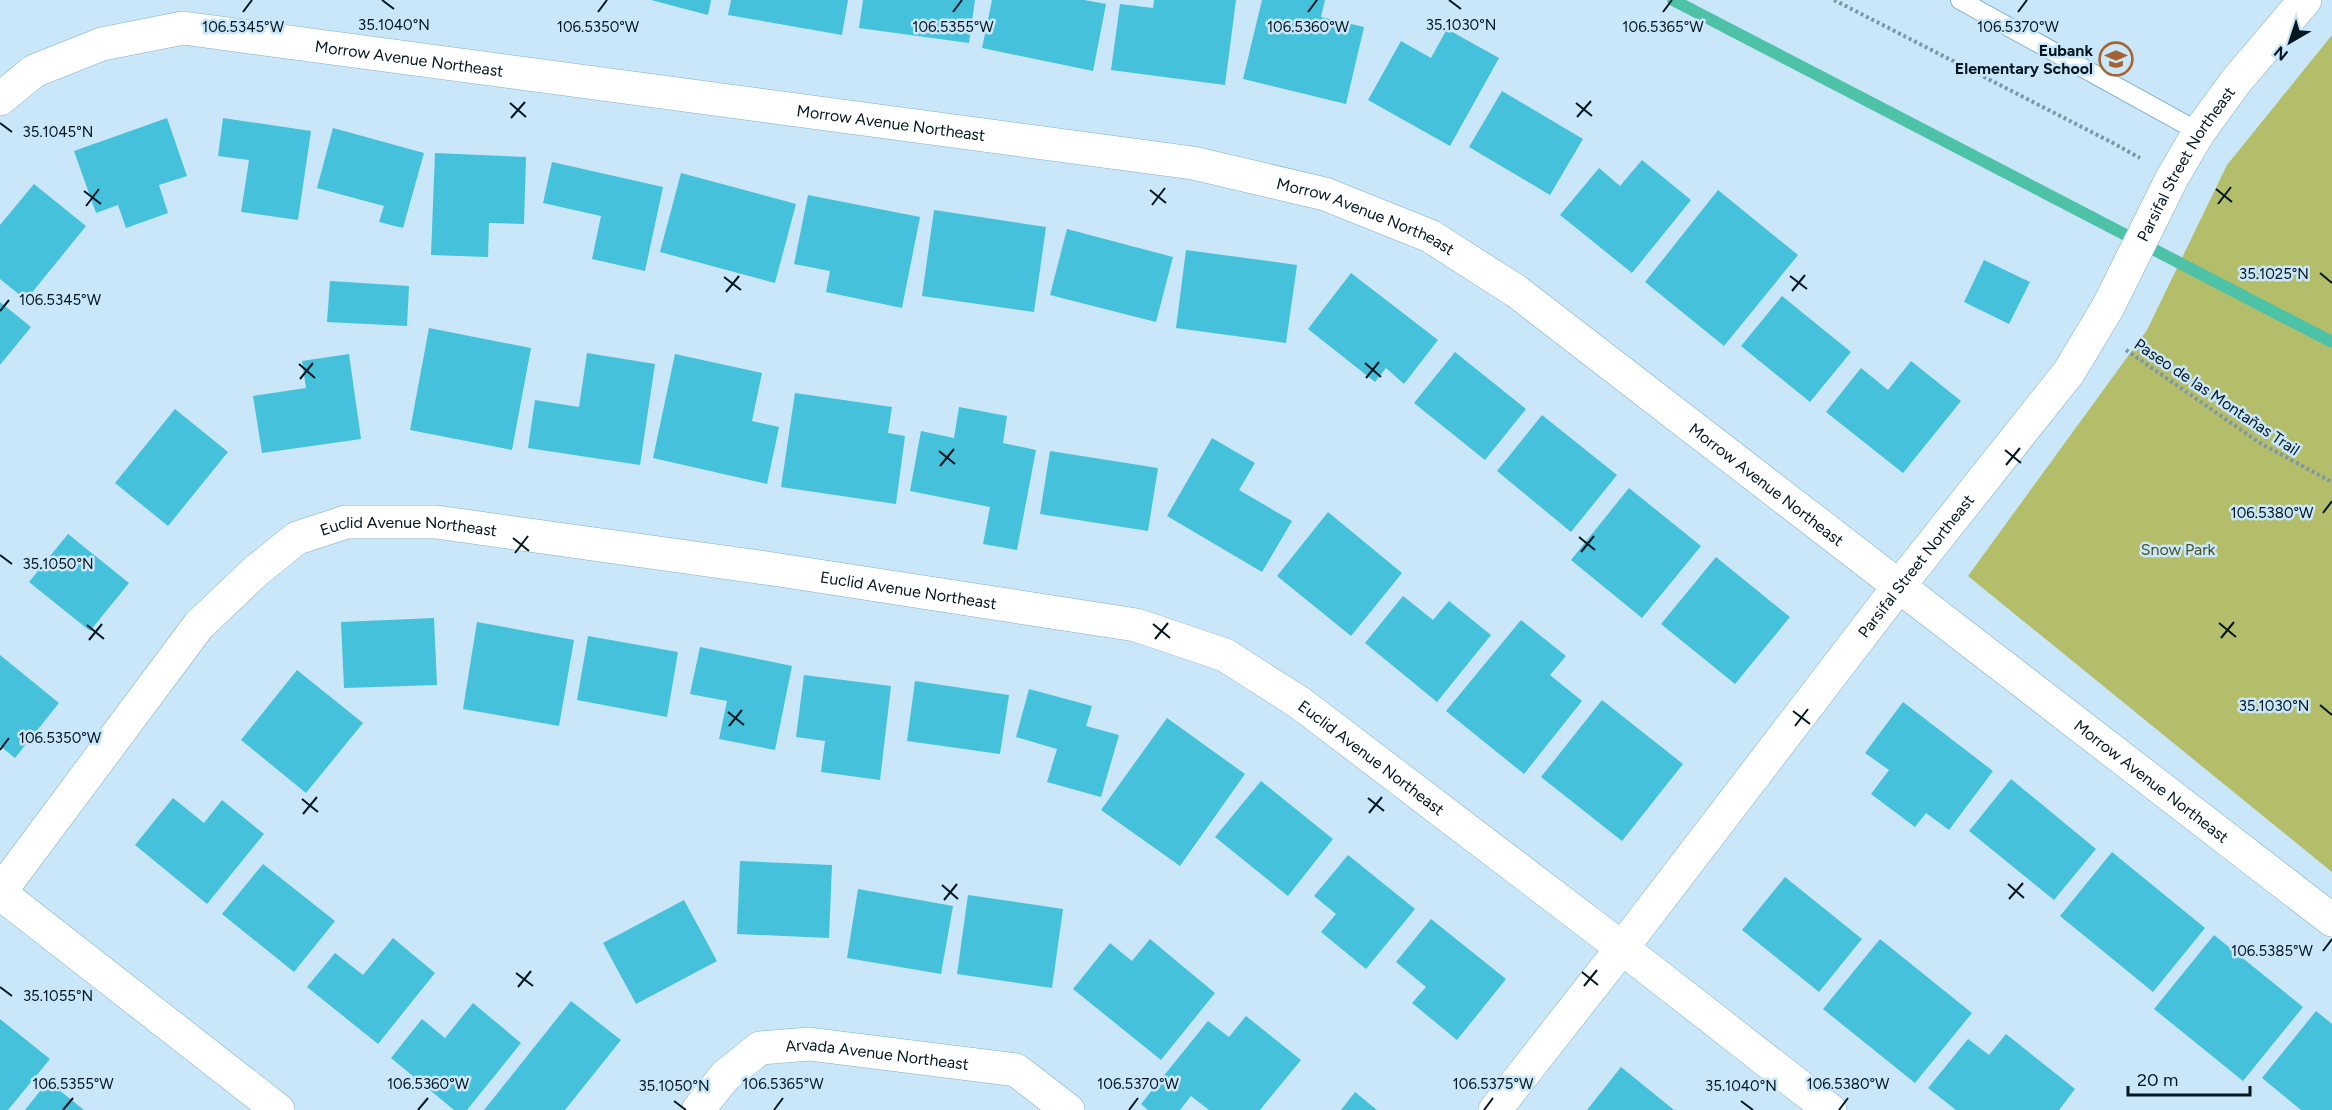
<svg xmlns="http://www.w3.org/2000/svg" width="2332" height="1110" font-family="Figtree,sans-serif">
<rect width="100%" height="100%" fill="#c9e7f9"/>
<polygon fill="#b4be6a" points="2332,35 2332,872 1968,576 2147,330 2227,165"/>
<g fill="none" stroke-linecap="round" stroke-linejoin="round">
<polyline stroke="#4dc2a6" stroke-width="12" points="1673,0 2332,342"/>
</g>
<g fill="#45c1db">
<polygon points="651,0 711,0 708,15"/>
<polygon points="731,0 848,0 842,35 728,15"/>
<polygon points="863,0 975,0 969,43 859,28"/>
<polygon points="992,0 1084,0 1106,4 1093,71 982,48"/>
<polygon points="1154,0 1236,0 1225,85 1111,70 1120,4 1153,8"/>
<polygon points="1262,0 1325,0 1321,17 1364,27 1346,104 1243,79"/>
<polygon points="1447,29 1499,58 1450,146 1368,100 1401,41 1431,58"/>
<polygon points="1502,91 1583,139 1550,195 1469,147"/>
<polygon points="167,118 187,176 159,185 168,213 126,228 118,205 96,213 74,151"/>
<polygon points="223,118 311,131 298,220 241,212 249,160 218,156"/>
<polygon points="333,128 424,153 403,228 379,222 384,206 317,188"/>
<polygon points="435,153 526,157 524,224 489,223 488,257 431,255"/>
<polygon points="1642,160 1691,200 1632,273 1560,215 1599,168 1620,186"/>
<polygon points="552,162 663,187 645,271 592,259 601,216 543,203"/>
<polygon points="681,173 796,204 775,283 660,252"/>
<polygon points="34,184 86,226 26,300 0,279 0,225"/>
<polygon points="1718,190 1798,255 1724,346 1645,282"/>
<polygon points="808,195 920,217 902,308 826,292 830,271 794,264"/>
<polygon points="934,210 1046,227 1034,312 922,296"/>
<polygon points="1067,229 1173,257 1156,322 1050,295"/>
<polygon points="1186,250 1297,265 1286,343 1176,328"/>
<polygon points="1984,260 2030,282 2009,324 1964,302"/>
<polygon points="1351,273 1438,340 1404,384 1386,368 1375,382 1308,329"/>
<polygon points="330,281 409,286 407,326 327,322"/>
<polygon points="1782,296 1851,352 1810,402 1741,346"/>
<polygon points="0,302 31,327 0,365"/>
<polygon points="429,328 531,348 512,450 410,430"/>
<polygon points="1455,352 1526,409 1485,460 1414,403"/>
<polygon points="587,353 655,364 640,465 528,448 535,400 579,407"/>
<polygon points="349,354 361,439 262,453 253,396 306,388 302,361"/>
<polygon points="675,354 762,373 752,421 779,427 767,484 653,458"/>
<polygon points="1911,361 1961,401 1903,473 1826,412 1861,368 1888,390"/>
<polygon points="795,393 892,407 888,433 905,436 896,504 781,487"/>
<polygon points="959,407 1007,416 1003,443 1036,450 1017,550 983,544 990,507 910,491 921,431 954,438"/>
<polygon points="175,409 228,452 168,526 115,483"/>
<polygon points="1542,415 1617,475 1571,532 1497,471"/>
<polygon points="1212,438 1255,463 1239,490 1292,521 1262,572 1167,516"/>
<polygon points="1050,451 1158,468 1148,531 1040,514"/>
<polygon points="1629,488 1701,546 1642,618 1571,560"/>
<polygon points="1328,512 1402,573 1351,636 1277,576"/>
<polygon points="68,534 129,583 90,631 29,582"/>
<polygon points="1716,557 1790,617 1735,684 1661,624"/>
<polygon points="1403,596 1433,620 1449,601 1491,635 1437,702 1365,643"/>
<polygon points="434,618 437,685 344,688 341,622"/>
<polygon points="1521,620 1566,656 1550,675 1582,701 1524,774 1446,711"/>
<polygon points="477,622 574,640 559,726 463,709"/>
<polygon points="588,636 678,652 667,717 577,700"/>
<polygon points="700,647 792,666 775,750 719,739 727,701 690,694"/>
<polygon points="0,655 59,703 15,758 0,746"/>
<polygon points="297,670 363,723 306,793 241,740"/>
<polygon points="804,675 891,686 880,780 821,772 825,741 796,737"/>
<polygon points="915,681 1009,695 1000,754 907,741"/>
<polygon points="1029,689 1092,706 1086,726 1119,735 1101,797 1047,782 1057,749 1016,737"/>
<polygon points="1602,700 1683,764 1622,841 1541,777"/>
<polygon points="1903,702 1993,771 1949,830 1926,813 1915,827 1871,794 1889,770 1865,753"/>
<polygon points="1167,718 1245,774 1180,866 1101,810"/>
<polygon points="2011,779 2096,849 2054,900 1969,831"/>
<polygon points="1261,781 1333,839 1288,896 1215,837"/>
<polygon points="173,798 204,823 222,800 264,834 207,904 135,845"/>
<polygon points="2112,852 2205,928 2153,992 2060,916"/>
<polygon points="1348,855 1415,909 1366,969 1321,932 1336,914 1314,896"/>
<polygon points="740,861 832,865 829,938 737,934"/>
<polygon points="263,864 335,921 294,972 222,914"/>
<polygon points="1785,877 1862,939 1819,992 1742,930"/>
<polygon points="858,889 953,906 941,974 847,958"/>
<polygon points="968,895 1063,909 1052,988 957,974"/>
<polygon points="684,900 717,961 636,1004 603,943"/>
<polygon points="1431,919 1506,979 1457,1040 1412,1003 1426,987 1396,962"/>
<polygon points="2214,935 2303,1007 2243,1081 2154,1009"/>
<polygon points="393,938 435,973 378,1044 307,987 335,953 363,975"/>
<polygon points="1150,939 1215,993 1161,1060 1073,989 1110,943 1132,961"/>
<polygon points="1880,939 1972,1013 1915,1083 1823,1009"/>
<polygon points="571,1001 621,1040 565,1110 484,1110"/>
<polygon points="473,1003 521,1043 467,1110 454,1110 391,1058 422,1019 445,1038"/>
<polygon points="2316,1011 2332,1024 2332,1110 2301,1110 2262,1078"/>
<polygon points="1246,1016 1301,1060 1260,1110 1209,1110 1191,1096 1180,1110 1148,1110 1141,1104 1208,1021 1229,1037"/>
<polygon points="0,1019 50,1059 8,1110 0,1110"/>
<polygon points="2006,1034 2075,1089 2059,1110 1956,1110 1928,1088 1968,1039 1989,1055"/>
<polygon points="1621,1067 1674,1110 1587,1110"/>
<polygon points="48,1081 84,1110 25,1110"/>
<polygon points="1355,1092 1377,1110 1341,1110"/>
</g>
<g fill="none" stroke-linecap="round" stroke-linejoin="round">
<defs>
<polyline id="lane" points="1960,0 2199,132"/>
<g id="street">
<path id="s1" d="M0 99 34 71 102 44 183 28 1193 163 1325 194 1430 236 1516 291 2332 920"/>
<path id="s2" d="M0 892 199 625 257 570 297 538 346 522H436L773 569 1136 625 1225 655 1300 703 1622 948 1830 1110"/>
<path id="s3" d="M698 1110 725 1076 760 1048 809 1044 1016 1070 1068 1110"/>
<path id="s4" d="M1495 1110 1622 948 1899 586 2069 372 2108 307 2172 178 2199 132 2237 80 2305 0"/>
</g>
<polyline id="secondary" points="0,893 278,1110"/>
</defs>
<use href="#lane" stroke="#7fb0cc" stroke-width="20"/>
<use href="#street" stroke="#7fb0cc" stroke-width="34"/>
<use href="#secondary" stroke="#7fb0cc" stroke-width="34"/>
<g stroke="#7d97a6" stroke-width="4" stroke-dasharray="3 3" stroke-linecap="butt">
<polyline points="1834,0 2113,143 2140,158"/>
<polyline points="2126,350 2260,443 2332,482"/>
</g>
<use href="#lane" stroke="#fff" stroke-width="18"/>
<use href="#street" stroke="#fff" stroke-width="33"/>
<use href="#secondary" stroke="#fff" stroke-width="33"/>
</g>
<path fill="none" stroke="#041620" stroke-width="2" d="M382 0 394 9M1449 0 1461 9M243 12 252 0M598 12 607 0M953 12 962 0M1308 12 1317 0M1663 12 1672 0M2018 12 2027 0M510 103 526 117M1576 103 1592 116M1577 117 1591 101M511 118 525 102M0 123 12 132M2216 189 2232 202M1150 190 1166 203M84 191 101 204M2218 204 2231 187M1152 205 1165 188M86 206 99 189M2320 273 2332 283M1790 276 1807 289M724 277 741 290M1792 291 1805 275M726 292 739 276M0 311 9 300M1365 363 1381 377M299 364 315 378M1366 378 1379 362M300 379 313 363M2005 450 2021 463M939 451 955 464M2006 465 2020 448M940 466 954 449M2323 513 2332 501M1579 537 1595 550M513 538 529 551M1581 552 1594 536M515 553 528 536M0 555 12 564M2219 623 2236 637M1153 624 1170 638M87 625 104 639M2221 638 2234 622M1155 639 1168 623M89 640 102 624M2320 705 2332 715M1793 711 1810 724M728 712 744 725M729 726 742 710M1795 726 1808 709M0 750 9 738M1368 798 1384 811M302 799 318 812M1369 813 1382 797M303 814 317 797M2008 884 2024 898M942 885 958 899M2009 899 2023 883M944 900 957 884M2323 951 2332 939M1582 972 1598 985M516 973 533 986M1584 986 1597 970M0 987 12 996M518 987 531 971M674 1101 686 1110M1741 1101 1753 1110M63 1110 73 1098M418 1110 428 1098M774 1110 783 1098M1129 1110 1138 1098M1484 1110 1493 1098M1839 1110 1848 1098"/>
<defs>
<symbol id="school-ring" viewBox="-11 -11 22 22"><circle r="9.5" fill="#c9e7f9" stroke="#a66332" stroke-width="1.5"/><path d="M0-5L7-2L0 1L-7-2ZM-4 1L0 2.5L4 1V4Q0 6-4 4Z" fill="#a66332"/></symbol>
</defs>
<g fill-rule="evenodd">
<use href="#school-ring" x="2097" y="40" width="38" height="38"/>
</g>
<g text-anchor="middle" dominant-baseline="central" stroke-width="5" stroke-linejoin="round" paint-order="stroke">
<g font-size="16" font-weight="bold" fill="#041620" stroke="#c9e7f9" text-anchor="end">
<text x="2093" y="50">Eubank<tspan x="2093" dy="18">Elementary School</tspan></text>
</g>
<g font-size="16" fill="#041620" stroke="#c9e7f9">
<text stroke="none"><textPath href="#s1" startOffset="428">Morrow Avenue Northeast</textPath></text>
<text stroke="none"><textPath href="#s1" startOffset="914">Morrow Avenue Northeast</textPath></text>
<text stroke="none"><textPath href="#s4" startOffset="1174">Parsifal Street Northeast</textPath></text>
<text stroke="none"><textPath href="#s1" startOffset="1400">Morrow Avenue Northeast</textPath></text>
<text transform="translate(2217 397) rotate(34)">Paseo de las Montañas Trail</text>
<text stroke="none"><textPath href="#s1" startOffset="1886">Morrow Avenue Northeast</textPath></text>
<text stroke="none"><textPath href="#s2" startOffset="578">Euclid Avenue Northeast</textPath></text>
<text stroke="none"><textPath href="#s4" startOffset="688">Parsifal Street Northeast</textPath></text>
<text stroke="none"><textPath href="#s2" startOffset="1083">Euclid Avenue Northeast</textPath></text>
<text stroke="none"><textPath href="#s2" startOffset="1586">Euclid Avenue Northeast</textPath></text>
<text stroke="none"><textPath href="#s1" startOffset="2372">Morrow Avenue Northeast</textPath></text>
<text stroke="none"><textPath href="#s3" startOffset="206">Arvada Avenue Northeast</textPath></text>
</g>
<g font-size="16" fill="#4d5223" stroke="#c9e7f9">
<text x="2178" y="549">Snow Park</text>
</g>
</g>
<g font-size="15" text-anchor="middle" fill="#041620" stroke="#c9e7f9" stroke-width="5" stroke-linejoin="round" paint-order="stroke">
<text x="394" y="30">35.1040°N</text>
<text x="1461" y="30">35.1030°N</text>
<text x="243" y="32">106.5345°W</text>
<text x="598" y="32">106.5350°W</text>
<text x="953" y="32">106.5355°W</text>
<text x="1308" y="32">106.5360°W</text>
<text x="1663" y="32">106.5365°W</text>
<text x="2018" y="32">106.5370°W</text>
<text x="58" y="137">35.1045°N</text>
<text x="2274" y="279">35.1025°N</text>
<text x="60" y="305">106.5345°W</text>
<text x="2272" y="518">106.5380°W</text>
<text x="58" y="569">35.1050°N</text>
<text x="2274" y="711">35.1030°N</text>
<text x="60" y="743">106.5350°W</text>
<text x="2272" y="956">106.5385°W</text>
<text x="58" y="1001">35.1055°N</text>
<text x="73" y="1089">106.5355°W</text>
<text x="428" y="1089">106.5360°W</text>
<text x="783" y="1089">106.5365°W</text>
<text x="1138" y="1089">106.5370°W</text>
<text x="1493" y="1089">106.5375°W</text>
<text x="1848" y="1089">106.5380°W</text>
<text x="674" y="1091">35.1050°N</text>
<text x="1741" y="1091">35.1040°N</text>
</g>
<g transform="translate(2290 42) rotate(219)" stroke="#c9e7f9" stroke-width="4.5" paint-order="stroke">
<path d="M0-4.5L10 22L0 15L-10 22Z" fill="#041620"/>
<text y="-9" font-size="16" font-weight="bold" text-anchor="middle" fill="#041620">N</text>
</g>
<path d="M2128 1086v9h122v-9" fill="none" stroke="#041620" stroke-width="3"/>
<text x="2137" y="1086" font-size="18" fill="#041620" stroke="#c9e7f9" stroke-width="4.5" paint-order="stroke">20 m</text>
</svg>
